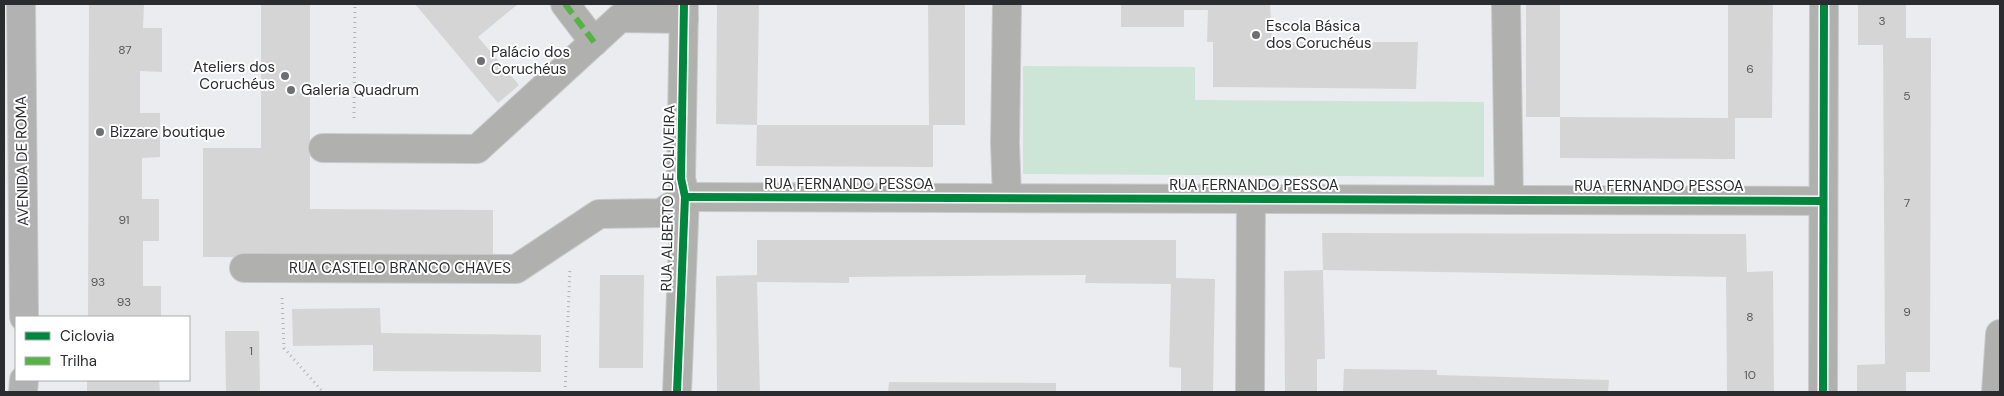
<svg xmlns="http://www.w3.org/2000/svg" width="2004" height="396" font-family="'DM Sans',sans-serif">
<rect width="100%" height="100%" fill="#ebecf0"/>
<polygon fill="#cde5d7" points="1023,66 1195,67 1195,100 1484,102 1484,177 1023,174"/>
<g fill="#d6d5d6">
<polygon points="89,4 144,4 143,28 162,28 162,72 140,71 140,113 160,113 160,157 142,158 142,199 159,199 159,241 143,241 143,286 161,286 161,317 88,317"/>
<polygon points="261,4 310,4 310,209 493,210 493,259 203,257 203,148 261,148"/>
<polygon points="415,4 518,4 478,37 519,85 498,103"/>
<polygon points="717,4 759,4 757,125 716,124"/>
<polygon points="928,4 965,4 965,125 933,125 933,167 756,166 757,125 929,125"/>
<polygon points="1121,4 1270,4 1272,42 1418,42 1416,89 1213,87 1213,42 1207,42 1208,10 1184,10 1184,27 1121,27"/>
<rect x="1526" y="4" width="34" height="113"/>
<polygon points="1728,4 1773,4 1772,118 1735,118 1735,159 1560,158 1560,117 1728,118"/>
<polygon points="1858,4 1906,4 1906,38 1931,38 1930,372 1906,372 1906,392 1857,392 1857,365 1885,364 1883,45 1858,45"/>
<polygon points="1322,233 1746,234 1747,272 1773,271 1774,392 1727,392 1726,277 1323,270"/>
<polygon points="757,240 1176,240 1176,278 1215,279 1213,392 1181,392 1181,368 1169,367 1171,284 1085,283 1086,275 849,277 849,283 757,282 760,392 717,392 716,276 757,275"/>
<polygon points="1323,270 1325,359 1317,359 1317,392 1285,392 1284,271"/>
<polygon points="600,275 644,275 643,368 599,368"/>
<polygon points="380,308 381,333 541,335 541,372 373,371 373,345 293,346 292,309"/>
<polygon points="225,331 259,331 260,392 226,392"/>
<polygon points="1344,369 1437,370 1437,375 1609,380 1608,392 1343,392"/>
<polygon points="87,380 159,380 160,392 87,392"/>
<polygon points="889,382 1056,383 1056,392 888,392"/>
</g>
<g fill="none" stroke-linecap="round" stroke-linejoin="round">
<defs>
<g id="minor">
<polyline points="565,4 594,42"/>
<polyline points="1007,4 1005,143 1007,198"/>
<polyline points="1506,4 1509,200"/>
<polyline points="323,148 477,149 620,18 684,19"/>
<polyline points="685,197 1823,201"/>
<polyline points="244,268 516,269 599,214 661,213 685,197"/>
<polyline points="677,392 685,197 681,178 684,4"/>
<polyline points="1250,392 1251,199"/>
<polyline points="1823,392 1824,4"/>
<polyline points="1996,392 2000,334"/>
</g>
<g id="major">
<polyline points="21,4 24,317"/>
<polyline points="23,392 24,380"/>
</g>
</defs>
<use href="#minor" stroke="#c9cacc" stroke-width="30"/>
<use href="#major" stroke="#c9cacc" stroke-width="30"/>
<g stroke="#b3b3b4" stroke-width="3" stroke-dasharray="1 4" stroke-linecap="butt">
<polyline points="354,118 355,4"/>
<polyline points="282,298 284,348 323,392"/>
<polyline points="565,392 570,268"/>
</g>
<use href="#minor" stroke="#b0b0af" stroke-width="28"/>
<use href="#major" stroke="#b3b2b3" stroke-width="28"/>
<polyline stroke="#56b246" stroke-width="6" stroke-dasharray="12 6" stroke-linecap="butt" points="565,4 594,42"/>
<defs>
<g id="cycleway">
<polyline points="685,197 1823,201"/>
<polyline points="677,392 685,197 681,178 684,4"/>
<polyline points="1823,392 1824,4"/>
</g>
</defs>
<use href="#cycleway" stroke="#fff" stroke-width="11"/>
<use href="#cycleway" stroke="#00873e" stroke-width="8"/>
</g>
<g fill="#6e6f73" stroke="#fff" stroke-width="2">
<circle cx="1256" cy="35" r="5"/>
<circle cx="481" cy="61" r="5"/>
<circle cx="285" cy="76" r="5"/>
<circle cx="291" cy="90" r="5"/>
<circle cx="100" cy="132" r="5"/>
</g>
<g text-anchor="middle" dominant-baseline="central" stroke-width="4" stroke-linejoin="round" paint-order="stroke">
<g font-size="12" fill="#58595c">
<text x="1882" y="21">3</text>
<text x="125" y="50">87</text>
<text x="1750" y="69">6</text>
<text x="1907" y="96">5</text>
<text x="1907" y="203">7</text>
<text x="124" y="220">91</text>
<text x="98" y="282">93</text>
<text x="124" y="302">93</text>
<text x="1907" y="312">9</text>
<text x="1750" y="317">8</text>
<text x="251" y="351">1</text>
<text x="1750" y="375">10</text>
</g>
<g font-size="15" fill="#2b2c2f" stroke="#fff" text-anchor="start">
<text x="1266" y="26">Escola Básica<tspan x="1266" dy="17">dos Coruchéus</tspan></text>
<text x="491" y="52">Palácio dos<tspan x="491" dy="17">Coruchéus</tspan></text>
<text x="275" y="67" text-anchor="end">Ateliers dos<tspan x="275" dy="17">Coruchéus</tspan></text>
<text x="301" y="90">Galeria Quadrum</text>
<text x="110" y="132">Bizzare boutique</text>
</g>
<g font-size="15" fill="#2b2c2f" stroke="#fff">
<text transform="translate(22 161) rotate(-91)">AVENIDA DE ROMA</text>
<text x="849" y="184">RUA FERNANDO PESSOA</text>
<text x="1254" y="185">RUA FERNANDO PESSOA</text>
<text x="1659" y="186">RUA FERNANDO PESSOA</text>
<text transform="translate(668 198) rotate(-89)">RUA ALBERTO DE OLIVEIRA</text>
<text x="400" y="268">RUA CASTELO BRANCO CHAVES</text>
</g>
</g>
<rect width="2004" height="396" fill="none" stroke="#2b2c2f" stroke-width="10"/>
<rect x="15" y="316" width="175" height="65" fill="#ffffff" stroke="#aaabac"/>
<rect x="25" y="332" width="25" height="8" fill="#00873e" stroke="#aaabac"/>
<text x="60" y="341" font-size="15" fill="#2b2c2f">Ciclovia</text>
<rect x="25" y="357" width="25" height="8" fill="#56b246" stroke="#aaabac"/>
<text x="60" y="366" font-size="15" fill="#2b2c2f">Trilha</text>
</svg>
